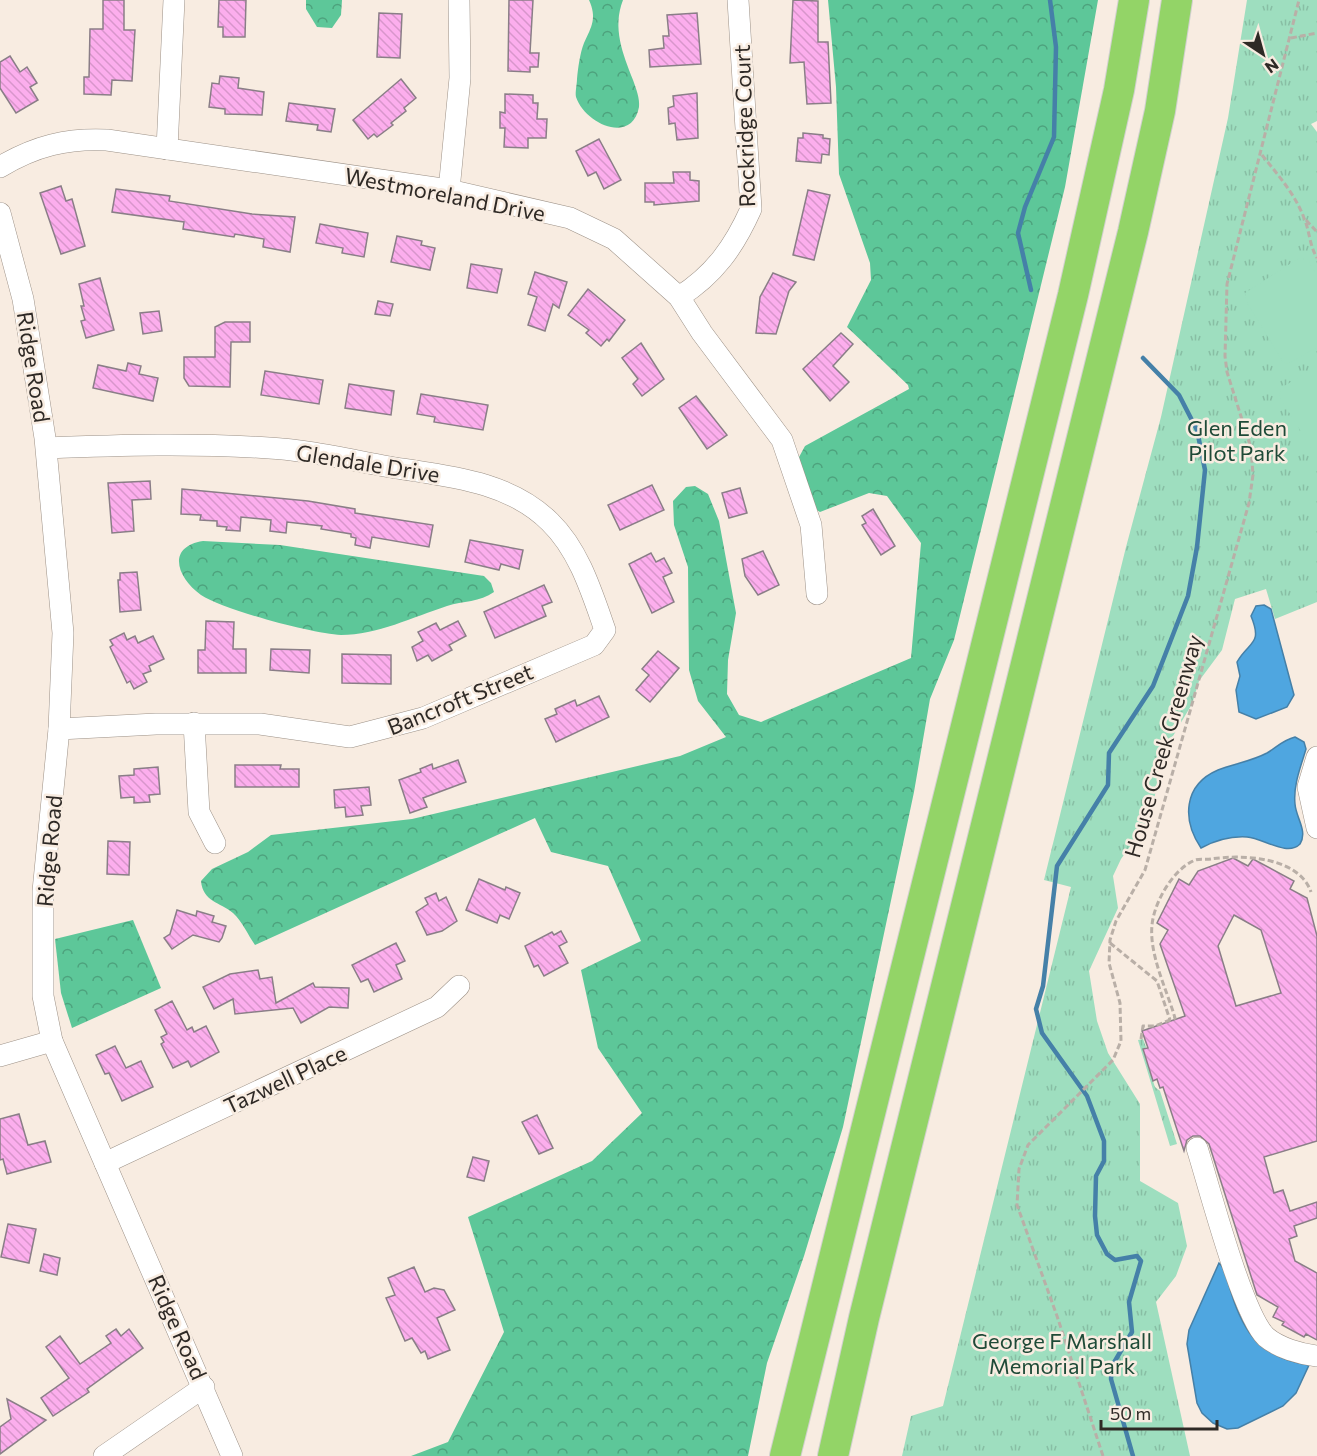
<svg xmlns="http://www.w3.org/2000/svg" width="1317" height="1456" font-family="Commissioner,sans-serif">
<defs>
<pattern id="forest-crowns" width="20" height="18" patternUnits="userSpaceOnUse" patternTransform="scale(1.5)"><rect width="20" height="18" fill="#5dc799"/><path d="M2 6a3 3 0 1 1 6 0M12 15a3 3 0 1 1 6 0" fill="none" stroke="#4da27d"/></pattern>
<pattern id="park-tufts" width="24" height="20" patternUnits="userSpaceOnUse" patternTransform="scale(1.5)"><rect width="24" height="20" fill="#9edebf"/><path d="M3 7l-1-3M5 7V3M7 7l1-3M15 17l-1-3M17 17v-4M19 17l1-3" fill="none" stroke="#88bea4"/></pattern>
<pattern id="building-back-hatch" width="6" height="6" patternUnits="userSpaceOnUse" patternTransform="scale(1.5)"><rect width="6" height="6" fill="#fcaeed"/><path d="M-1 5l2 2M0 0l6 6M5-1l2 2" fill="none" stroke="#d896cb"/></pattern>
</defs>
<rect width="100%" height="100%" fill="#f8ece1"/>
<g fill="url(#forest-crowns)">
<polygon points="306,0 342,0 341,15 332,28 317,27 306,9"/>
<path d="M589 0H623C612 28 623 54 633 80 636 88 640 99 639 107 632 145 585 124 576 97 575 92 577 84 577 79 578 68 580 53 584 43 592 26 597 18 589 0Z"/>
<path d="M828 0H1098L1065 187 954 640 930 699 914 792 843 1127 804 1256 767 1363 748 1456H411L448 1442 504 1332 468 1217 592 1161 642 1113 598 1048 581 970 641 941 608 866 551 852 535 818 255 945C248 935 242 921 233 913 220 902 203 902 201 881L212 869 248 852 271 835 412 819 680 756 726 737 698 701 689 670 688 567 674 525 673 501 686 487 695 486 708 494 719 521 736 613 728 660 727 694 739 715 761 722 911 658 921 543 887 496 869 493 820 512 815 509 798 459 805 446 909 389 908 385 847 327 871 280 870 263 839 174 836 87Z"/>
<path d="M203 541 280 545 484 576 491 583 494 592C480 602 463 601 447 606 413 617 377 635 341 635 313 634 224 610 201 595 177 578 166 547 203 541Z"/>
<polygon points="133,920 161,988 72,1028 61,993 55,939"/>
</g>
<g fill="url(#park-tufts)">
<polygon points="1247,0 1317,0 1317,121 1311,124 1317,132 1317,602 1275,619 1266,589 1235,599 1222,650 1199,681 1192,704 1157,763 1159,778 1149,820 1121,859 1113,876 1118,908 1089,971 1097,1021 1108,1053 1140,1104 1140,1181 1178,1203 1187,1246 1176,1276 1156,1302 1190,1456 902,1456 911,1416 943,1406 1071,887 1044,880 1126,547 1161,417 1228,118"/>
<polygon points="1143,1039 1146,1047 1143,1051 1155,1087 1160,1091 1177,1144 1170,1146 1138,1040"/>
</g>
<g fill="#9edebf">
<polygon points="1299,258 1308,260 1317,276 1317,347 1288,364 1283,362 1246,301 1245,293"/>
<polygon points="1317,366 1317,458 1279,396 1281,388"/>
</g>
<g fill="#4fa6e0" stroke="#4580a8" stroke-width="1.5">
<path d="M1264 605 1271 609 1294 695 1287 707 1256 719 1239 712 1236 690 1240 676 1237 662C1249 641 1263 645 1251 616L1256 606Z"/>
<path d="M1295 737 1304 742 1306 749C1301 766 1293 785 1295 804 1296 818 1308 831 1300 844 1287 857 1263 838 1247 837 1231 836 1216 840 1201 848 1182 820 1183 785 1218 770 1234 764 1252 761 1267 753 1277 747 1283 740 1295 737Z"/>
<path d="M1219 1263C1226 1269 1228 1283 1231 1292 1244 1335 1262 1358 1309 1365L1296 1393 1283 1406 1238 1428 1227 1429 1213 1423 1202 1413 1197 1403 1187 1344 1189 1330Z"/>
</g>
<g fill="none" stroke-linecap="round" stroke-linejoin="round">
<g stroke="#4580a8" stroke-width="4.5">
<polyline points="1031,290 1018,233 1025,207 1054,137 1056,47 1050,0"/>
<polyline points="1133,1456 1111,1379 1112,1366 1132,1332 1129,1302 1141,1261 1137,1256 1115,1260 1107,1254 1097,1235 1095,1216 1096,1176 1104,1161 1104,1141 1087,1096 1042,1033 1036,1009 1043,986 1057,866 1108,785 1109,753 1153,686 1188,596 1197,547 1205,470 1197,430 1179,395 1143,358"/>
</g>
</g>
<g fill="url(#building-back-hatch)" stroke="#8a7e87" stroke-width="1.5" fill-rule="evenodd">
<polygon points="103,0 124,0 124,30 135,30 132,81 112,80 111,95 84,94 84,77 89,77 90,29 103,29"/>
<polygon points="219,0 246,0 245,37 223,37 223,27 218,27"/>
<polygon points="509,0 533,0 530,53 539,53 538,67 530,67 530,72 508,71"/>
<polygon points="793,0 818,1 818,42 828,42 831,103 807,104 804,62 790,63"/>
<polygon points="379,13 402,14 400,58 377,57"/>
<polygon points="697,13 701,64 650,67 649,50 664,48 663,36 669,36 667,15"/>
<polygon points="10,56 20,72 27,67 37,83 30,87 38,100 16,113 0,88 0,62"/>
<polygon points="220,76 239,78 238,88 264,92 262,115 225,114 225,109 209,107 212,83 219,84"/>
<polygon points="401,79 416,98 404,108 406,111 391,123 393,125 377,137 374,134 368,139 353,120"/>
<polygon points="697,93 698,138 677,140 675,123 669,124 668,108 674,106 673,96"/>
<polygon points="505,94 533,95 533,103 538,103 537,119 547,119 546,138 528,138 528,148 504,147 505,128 500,128 500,112 505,113"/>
<polygon points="289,103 335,109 331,132 317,130 318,125 286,121"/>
<polygon points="803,133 823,135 823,138 830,139 829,155 822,154 821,163 796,161 798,138 803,138"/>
<polygon points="599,139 621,180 604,189 596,172 588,176 576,151"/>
<polygon points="673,172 690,172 690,180 699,181 699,201 654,205 654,202 645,202 645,183 674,183"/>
<polygon points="61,186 66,201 72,199 85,246 61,254 40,193"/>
<polygon points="116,189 170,196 169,201 252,214 295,217 290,252 263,247 264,239 235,234 234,237 183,229 184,222 112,212"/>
<polygon points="808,190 830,195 814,260 793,255"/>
<polygon points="320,224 368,233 364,257 342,253 343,248 316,243"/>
<polygon points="397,236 422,241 421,245 435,248 430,270 391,262"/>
<polygon points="471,264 502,269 497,293 467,288"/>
<polygon points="535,272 567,282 559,308 553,304 545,331 528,325 537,297 528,294"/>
<polygon points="773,273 796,282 789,291 776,334 756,333 760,297"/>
<polygon points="100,278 114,330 86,338 81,321 85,320 81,306 84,306 79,284"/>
<polygon points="588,289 625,320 609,341 607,339 601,346 586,333 589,330 568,315"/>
<polygon points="378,301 393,304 390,316 375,314"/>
<polygon points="159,311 162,331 143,334 140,313"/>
<polygon points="225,322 250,322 250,342 231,342 230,387 189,386 184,378 184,357 215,357 215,327"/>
<polygon points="841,333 853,344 833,366 849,382 830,401 803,369"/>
<polygon points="641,343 664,379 642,396 633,384 638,379 622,358"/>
<polygon points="128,363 141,366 139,374 158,378 153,401 93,388 98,365 126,371"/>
<polygon points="265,371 323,380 319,404 261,395"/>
<polygon points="349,384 394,391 391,415 345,408"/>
<polygon points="421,394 488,405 483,430 434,422 435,417 417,414"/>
<polygon points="696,396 727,435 707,449 679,408"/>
<polygon points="150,481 151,499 132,500 134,531 112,533 108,483"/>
<polygon points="652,485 664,510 620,530 608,505"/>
<polygon points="740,488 747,513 729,518 722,493"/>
<polygon points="182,489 308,501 355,509 355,513 433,525 429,547 372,537 370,548 355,545 356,538 351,537 351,534 321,529 322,526 287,522 286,533 270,531 271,520 241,517 240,531 226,530 227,527 217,526 217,521 200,520 201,515 181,514"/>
<polygon points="873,509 895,546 881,555 862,525 866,523 862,516"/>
<polygon points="470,540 523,550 519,569 501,564 499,570 465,562"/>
<polygon points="763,551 779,585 758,595 745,576 742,559"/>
<polygon points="651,553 656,562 664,558 672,573 663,577 674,602 652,613 629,564"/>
<polygon points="137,572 141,610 120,612 118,580 120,580 120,573"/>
<polygon points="544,585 552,602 542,606 546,616 495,638 484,612"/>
<polygon points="206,621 234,622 233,649 246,649 246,673 198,673 198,650 205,650"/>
<polygon points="458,621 466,636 449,645 452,650 432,661 428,655 417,661 412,647 423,641 418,632 436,623 440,630"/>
<polygon points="124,633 127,640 135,636 138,643 153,636 164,659 149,666 151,671 143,674 147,682 134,689 130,681 127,683 110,647 113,645 110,640"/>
<polygon points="271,649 310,650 309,673 270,670"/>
<polygon points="658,651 679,668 650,702 636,690 649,675 642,669"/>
<polygon points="342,654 391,655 391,684 342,683"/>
<polygon points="599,696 609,717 556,742 545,719 557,714 555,709 575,700 577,706"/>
<polygon points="458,760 466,782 423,798 427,807 410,813 399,780 421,772 420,769 432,764 433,769"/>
<polygon points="235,765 281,765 280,769 299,769 299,787 235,787"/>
<polygon points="158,767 160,794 149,795 150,802 134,803 134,797 121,798 119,776 134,775 134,769"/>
<polygon points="369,787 371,805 361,806 363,815 346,817 345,807 335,808 334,790"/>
<polygon points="108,841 130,842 129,875 107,874"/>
<path d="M1233 858 1248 866 1253 859 1294 881 1290 889 1307 898 1317 936V1141L1264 1157 1274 1193 1283 1190 1290 1211 1317 1202V1218L1294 1226 1297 1236 1289 1239 1295 1261 1317 1273V1340L1306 1334 1304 1337 1282 1325 1284 1322 1273 1317 1278 1307 1257 1295 1209 1144 1200 1136H1193L1187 1140 1184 1151 1163 1087 1160 1088 1157 1079 1153 1081 1143 1049 1148 1048 1142 1031 1185 1016 1160 944 1168 930 1157 923 1179 879 1189 885 1198 871ZM1234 915 1261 930 1281 993 1236 1006 1218 946Z"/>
<polygon points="479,879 505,890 506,887 520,893 509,919 500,915 497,923 466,910"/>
<polygon points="436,893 439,901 446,897 457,921 442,931 427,935 416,912 428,904 425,898"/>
<polygon points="177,910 196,916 197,911 214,916 212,922 226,926 222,938 219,942 193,935 172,949 164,938 170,934"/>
<polygon points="561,931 567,942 559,946 568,963 544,976 538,965 534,967 525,946 552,932 554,935"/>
<polygon points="396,943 405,961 396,965 402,979 374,992 368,979 361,982 352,965"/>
<polygon points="258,970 260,979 272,977 276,1003 313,983 315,987 349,988 348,1008 329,1007 301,1023 293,1008 235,1014 233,999 214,1009 203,987 230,974"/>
<polygon points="172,1001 187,1030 192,1027 194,1032 206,1026 219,1052 191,1067 188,1061 173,1068 161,1044 164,1042 161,1037 167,1034 155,1010"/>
<polygon points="115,1046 126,1068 141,1061 153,1087 122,1101 109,1073 105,1074 96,1055"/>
<polygon points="19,1114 28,1145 45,1141 51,1162 7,1174 3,1159 0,1160 0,1119"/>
<polygon points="537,1115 553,1148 539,1154 522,1122"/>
<polygon points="473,1157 489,1161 484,1181 467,1177"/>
<polygon points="8,1224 36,1229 29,1263 1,1257"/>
<polygon points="44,1254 60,1258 57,1275 40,1271"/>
<polygon points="414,1267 425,1292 434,1288 444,1290 455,1310 437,1318 450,1350 428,1359 425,1351 421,1353 412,1338 405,1341 386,1298 395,1295 388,1278"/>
<polygon points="116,1329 121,1336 129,1329 143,1348 87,1389 89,1392 53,1416 41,1398 69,1378 46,1347 60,1336 80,1364 111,1343 106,1336"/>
<polygon points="7,1399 46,1420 0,1454 0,1427 11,1419"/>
</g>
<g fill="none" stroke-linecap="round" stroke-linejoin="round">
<defs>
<g id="minor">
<polyline points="167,149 174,0"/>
<path d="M0 167C35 146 67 138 107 140L449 190 570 218 614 239 679 297 702 333 782 440 811 525 817 594"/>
<polyline points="449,190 460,78 459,0"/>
<polyline points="0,213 23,299 45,438 63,633 59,729 43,891 43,996 52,1041 232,1456"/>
<path d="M679 297C714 275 734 247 751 209L738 0"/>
<path d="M47 448C121 445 194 443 269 448 309 450 350 460 390 467 445 476 508 480 550 522 579 550 592 593 605 630L594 645 423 718 350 737 260 724H156L59 729"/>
<polyline points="194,723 199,812 215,843"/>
<polyline points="1317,757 1308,787 1317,828"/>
<polyline points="0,1056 52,1041"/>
<path d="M1197 1148C1209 1186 1242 1314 1266 1337 1279 1348 1300 1354 1317 1356"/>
<polyline points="105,1163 437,1007 459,986"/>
<polyline points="104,1456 204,1387"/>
</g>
<g id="highway">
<polyline points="785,1456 1073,295 1119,90 1134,0"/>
<polyline points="833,1456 864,1318 1133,232 1160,111 1177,0"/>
</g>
</defs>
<use href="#minor" stroke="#9c9187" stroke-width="22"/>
<use href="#highway" stroke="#d1d0cf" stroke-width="32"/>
<g stroke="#b9afa7" stroke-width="3" stroke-dasharray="6 3" stroke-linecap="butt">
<polyline points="1291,38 1317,33"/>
<path d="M1262 155C1278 175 1295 194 1304 218 1310 232 1309 244 1317 258"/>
<polyline points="1306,220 1317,232"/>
<polyline points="1110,943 1157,981 1170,1020"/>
<path d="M1141 1039 1143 1026H1155L1175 1018C1167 990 1149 955 1152 925 1154 903 1172 871 1193 861 1198 858 1205 860 1211 859 1243 854 1299 857 1311 892"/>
<polyline points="1103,1456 1057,1316 1017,1205 1019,1169 1028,1145 1113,1060 1121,1041 1120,1003 1109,963 1110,940 1116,921 1145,870 1249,503 1253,475 1251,448 1227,372 1225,356 1227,284 1299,0"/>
</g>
<use href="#minor" stroke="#fff" stroke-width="21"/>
<use href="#highway" stroke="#93d467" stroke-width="30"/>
</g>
<g text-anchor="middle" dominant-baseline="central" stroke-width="5" stroke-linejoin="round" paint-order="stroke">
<g font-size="22" fill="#2e2925" stroke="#f8ece1">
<text transform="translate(744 126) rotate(-92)">Rockridge Court</text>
<text transform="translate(445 194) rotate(11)">Westmoreland Drive</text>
<text transform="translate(34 367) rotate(81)">Ridge Road</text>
<text transform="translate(368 463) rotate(9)">Glendale Drive</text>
<text transform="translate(460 699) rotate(-22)">Bancroft Street</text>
<text transform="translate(1163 746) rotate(-74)">House Creek Greenway</text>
<text transform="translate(49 851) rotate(-85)">Ridge Road</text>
<text transform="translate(285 1079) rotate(-25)">Tazwell Place</text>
<text transform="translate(178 1327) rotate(66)">Ridge Road</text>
</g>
<g font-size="22" fill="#1e4a37" stroke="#f8ece1">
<text x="1237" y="427">Glen Eden<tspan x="1237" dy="25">Pilot Park</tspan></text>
<text x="1062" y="1340">George F Marshall<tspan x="1062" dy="25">Memorial Park</tspan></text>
</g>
</g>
<g transform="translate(1263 54) rotate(144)" stroke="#f8ece1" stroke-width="4.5" paint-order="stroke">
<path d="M0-4.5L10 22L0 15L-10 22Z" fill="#2e2925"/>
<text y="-9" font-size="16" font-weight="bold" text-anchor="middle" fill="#2e2925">N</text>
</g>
<path d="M1101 1420v9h116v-9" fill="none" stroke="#2e2925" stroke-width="3"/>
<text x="1110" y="1420" font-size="18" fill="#2e2925" stroke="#f8ece1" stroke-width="4.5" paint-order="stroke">50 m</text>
</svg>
